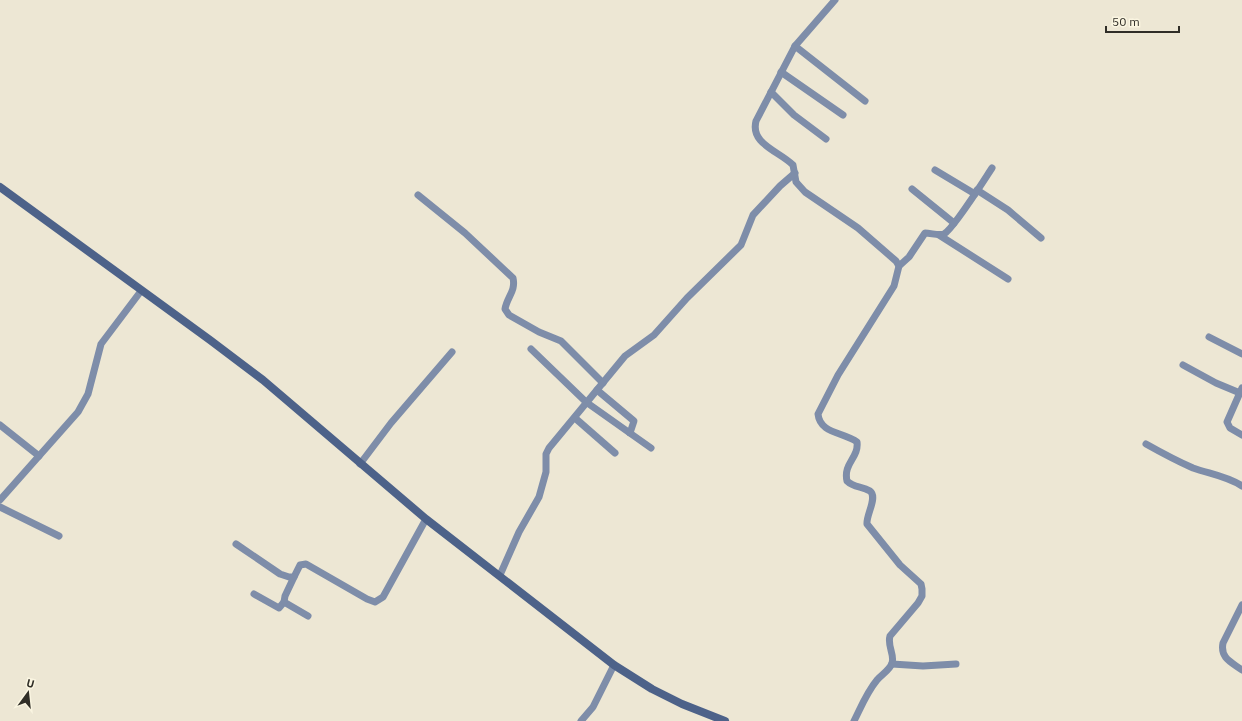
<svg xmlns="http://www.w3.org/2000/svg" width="1242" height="721" font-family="'IBM Plex Sans',sans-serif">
<rect width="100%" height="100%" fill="#ede7d4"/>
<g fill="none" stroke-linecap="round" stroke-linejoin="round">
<g stroke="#7e8da9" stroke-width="7">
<path d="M835 0 795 46 756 121C750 144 779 151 793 165L796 182 805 192 858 228 896 261 899 266 894 286 838 375 818 414C820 434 844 432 857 442 859 458 843 463 847 481 854 488 862 486 870 491 878 497 866 515 867 524L900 565 921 584 922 589V596L918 603 890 636C887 646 895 655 892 663 890 670 882 674 877 680 867 692 861 707 854 721"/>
<polyline points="795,46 865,101"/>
<polyline points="781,72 843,115"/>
<polyline points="771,92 794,115 826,139"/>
<polyline points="935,170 975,194"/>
<polyline points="912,189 954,223"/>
<polyline points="977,190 1008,210 1041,238"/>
<path d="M418 195 465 233 513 278C516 291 507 297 505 309L509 315 539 332 561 341 603 383"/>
<polyline points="939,235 1008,279"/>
<path d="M899 266 909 257 925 233C931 233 939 236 944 234 954 228 984 180 992 168"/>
<polyline points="1209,337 1242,354"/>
<polyline points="531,349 586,402 651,448"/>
<polyline points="1183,365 1216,383 1240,393"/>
<polyline points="1242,388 1227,422 1230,428 1242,435"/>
<polyline points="597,390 634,421 630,433"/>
<polyline points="575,418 615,453"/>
<polyline points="0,425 39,456"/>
<path d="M1146 444C1162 453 1177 461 1193 468 1210 474 1227 476 1242 486"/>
<polyline points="360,464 391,423 452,352"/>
<polyline points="0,500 78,412 88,394 101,344 141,291"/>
<polyline points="0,507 59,536"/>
<polyline points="236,544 280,574 289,577 294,577 300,565 306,564 367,599 375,602 383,597 426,519"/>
<polyline points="500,575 519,532 539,497 546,472 546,454 549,448 625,356 654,335 687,298 741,245 753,215 780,186 795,173"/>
<polyline points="294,577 285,596 284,602 308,616"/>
<polyline points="254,594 279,608 284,602"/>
<path d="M1242 605 1223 643C1220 658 1231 662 1242 670"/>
<polyline points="892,664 923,666 956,664"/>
<polyline points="581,721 593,707 614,665"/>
</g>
<polyline stroke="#4d6289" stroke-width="8" points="0,187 210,340 263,380 426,519 614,665 652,689 682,704 725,721"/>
</g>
<g transform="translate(28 693) rotate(15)" stroke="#faf5e1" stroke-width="3" paint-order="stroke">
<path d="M0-3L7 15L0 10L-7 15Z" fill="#302e27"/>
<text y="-6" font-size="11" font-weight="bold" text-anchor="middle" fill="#302e27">U</text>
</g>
<path d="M1106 26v6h73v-6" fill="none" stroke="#302e27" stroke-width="2"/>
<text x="1112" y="26" font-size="12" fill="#302e27" stroke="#faf5e1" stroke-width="3" paint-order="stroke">50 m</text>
</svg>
